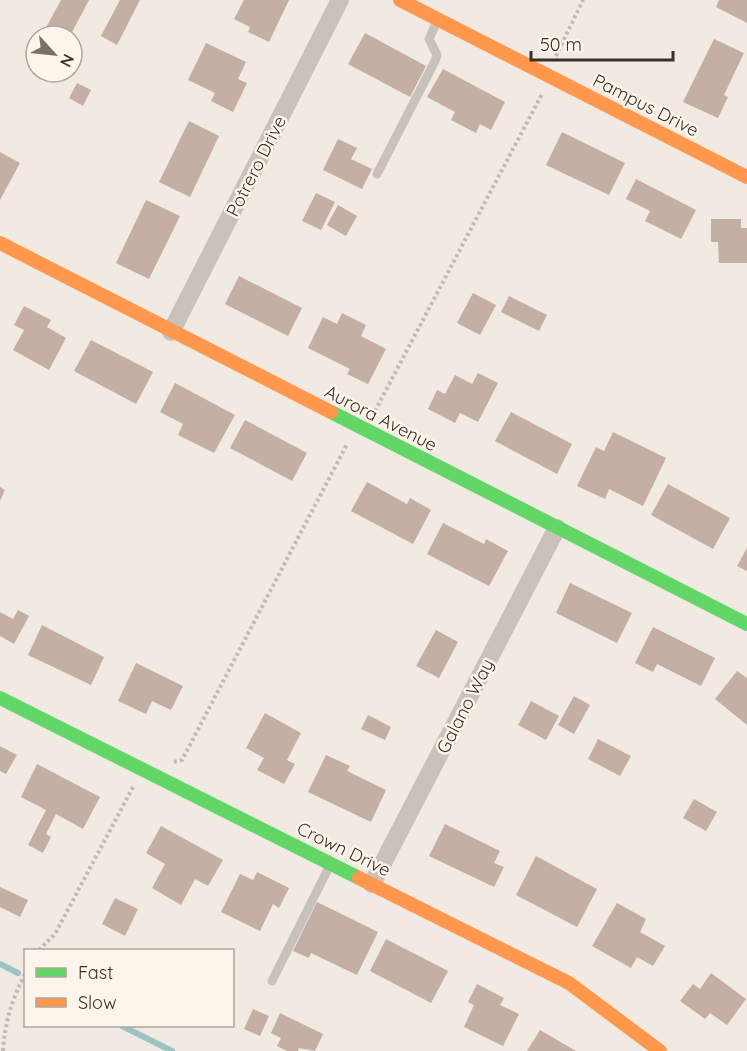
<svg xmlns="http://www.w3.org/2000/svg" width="747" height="1051" font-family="Quicksand,sans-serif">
<rect width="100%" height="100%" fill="#f0eae3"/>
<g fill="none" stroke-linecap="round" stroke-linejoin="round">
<g stroke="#9dc4c4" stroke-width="6">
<polyline points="0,964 18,973"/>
<polyline points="122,1026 172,1051"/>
</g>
</g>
<g fill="#c5aea3">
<polygon points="61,0 89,0 70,36 44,36 42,35"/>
<polygon points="120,0 140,0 117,45 101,36"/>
<polygon points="244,0 289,0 269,42 248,32 250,27 234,19"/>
<polygon points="719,0 747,0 747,23 716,7"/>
<polygon points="365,33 426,66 410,97 348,64"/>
<polygon points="714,39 744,53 724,95 728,97 718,118 683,102"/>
<polygon points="206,43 246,62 238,79 247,83 233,112 211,101 215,93 188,80"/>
<polygon points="443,69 505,102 491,130 480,124 476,133 451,120 455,112 427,97"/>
<polygon points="77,83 91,90 83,106 69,98"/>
<polygon points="189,121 219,136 190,197 159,182"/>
<polygon points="562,132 625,163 609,195 546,165"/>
<polygon points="338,139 357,148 351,159 372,169 362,189 323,170"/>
<polygon points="0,152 20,163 0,200"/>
<polygon points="636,179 696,210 681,239 645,221 650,211 626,199"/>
<polygon points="316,193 335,202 321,230 302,221"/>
<polygon points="146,200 180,216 149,279 116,263"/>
<polygon points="338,205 357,216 346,236 327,225"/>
<polygon points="711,219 741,219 741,228 747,228 747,263 719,263 718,242 711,242"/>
<polygon points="239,276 302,308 288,336 225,304"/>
<polygon points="473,293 496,305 480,335 457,323"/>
<polygon points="509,296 547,315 539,331 501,312"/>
<polygon points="24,306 51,320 47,327 66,338 49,370 13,350 24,330 14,325"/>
<polygon points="342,313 366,325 361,336 386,349 368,384 347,374 350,369 308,348 323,317 337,324"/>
<polygon points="91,340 153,372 136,404 74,371"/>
<polygon points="478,373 498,383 478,422 460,413 455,423 428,409 437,390 445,394 455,375 472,384"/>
<polygon points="175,383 235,415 214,453 178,435 183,424 160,412"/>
<polygon points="511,412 572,444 557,474 495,441"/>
<polygon points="245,420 307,453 292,481 230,448"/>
<polygon points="613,432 666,458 643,506 609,489 605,499 577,486 596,447 604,451"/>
<polygon points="367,482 407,504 410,498 431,510 413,544 351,511"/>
<polygon points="668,484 730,518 713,549 651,515"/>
<polygon points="0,487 5,490 0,501"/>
<polygon points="443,523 484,544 486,539 508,551 489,586 427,554"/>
<polygon points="747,548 747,571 737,566"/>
<polygon points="570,583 632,613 617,643 556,613"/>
<polygon points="18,610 29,616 14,644 0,636 0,612 13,619"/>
<polygon points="42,625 104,657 91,685 28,655"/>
<polygon points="653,627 715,658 701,686 657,664 653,672 635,663"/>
<polygon points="436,630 458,642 439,678 416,666"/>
<polygon points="136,663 183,686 171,710 152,701 146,714 118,701"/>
<polygon points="737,671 747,678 747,725 715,699"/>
<polygon points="574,696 590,705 574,734 558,725"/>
<polygon points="531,701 559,716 546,740 518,725"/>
<polygon points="265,713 301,733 287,760 295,764 284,784 257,770 264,758 246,748"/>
<polygon points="368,715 391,727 385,740 361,729"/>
<polygon points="598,739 631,756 620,776 588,759"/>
<polygon points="0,746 17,755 6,774 0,771"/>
<polygon points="326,755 350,766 347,771 386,790 371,822 308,792"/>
<polygon points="37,764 100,797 83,829 56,814 46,834 51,837 43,853 28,845 46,810 21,797"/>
<polygon points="694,799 717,812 706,831 683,818"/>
<polygon points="445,824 500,851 494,863 504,867 494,887 429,856"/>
<polygon points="161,826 223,860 208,886 195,879 181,905 152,888 165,864 146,853"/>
<polygon points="536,856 597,889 577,927 516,895"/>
<polygon points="257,872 289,888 279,908 273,904 260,931 221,912 240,874 253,880"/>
<polygon points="0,887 28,900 20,917 0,907"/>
<polygon points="115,898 138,909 125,936 102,924"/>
<polygon points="317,902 378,932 357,975 311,953 309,958 293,951"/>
<polygon points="617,903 646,919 640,932 665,946 653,966 637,957 631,968 592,946"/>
<polygon points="386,939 448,971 431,1003 370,971"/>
<polygon points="711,973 746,999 727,1025 710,1013 705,1019 680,1001 693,984 700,989"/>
<polygon points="477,984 504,998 500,1005 519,1014 503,1046 464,1027 474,1005 468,1002"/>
<polygon points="253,1009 269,1016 260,1036 244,1029"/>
<polygon points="280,1013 323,1034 315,1051 299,1048 298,1051 287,1051 277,1046 281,1038 271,1033"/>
<polygon points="540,1030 576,1051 527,1051"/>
</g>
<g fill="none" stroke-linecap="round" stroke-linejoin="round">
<g stroke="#c2bab4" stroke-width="4" stroke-dasharray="3 3" stroke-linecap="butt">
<polyline points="556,56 583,0"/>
<polyline points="375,411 542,94"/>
<polyline points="174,762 182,760 347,444"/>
<polyline points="39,950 55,934 133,787"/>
<path d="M3 1051C5 1021 12 999 26 972"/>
</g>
<g stroke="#c9c2bc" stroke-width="9">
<polyline points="377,174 435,61 437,55 429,39 437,21"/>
<polyline points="272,981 330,865"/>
</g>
<g stroke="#c9c2bc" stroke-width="18">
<polyline points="171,332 340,0"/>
<polyline points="372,884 557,528"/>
</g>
<g stroke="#63d668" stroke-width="14">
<polyline points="331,412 747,624"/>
<polyline points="0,698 359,878"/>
</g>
<g stroke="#ff974d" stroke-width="14">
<polyline points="400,0 747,177"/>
<polyline points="0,243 331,412"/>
<polyline points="359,878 569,983 660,1051"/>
</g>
</g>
<g text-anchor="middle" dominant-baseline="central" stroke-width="5" stroke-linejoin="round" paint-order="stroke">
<g font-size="18" fill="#3c2f29" stroke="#fcf5ec">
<text transform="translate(646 105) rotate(27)">Pampus Drive</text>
<text transform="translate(256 166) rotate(-63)">Potrero Drive</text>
<text transform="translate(381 418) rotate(27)">Aurora Avenue</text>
<text transform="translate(465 706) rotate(-63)">Galano Way</text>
<text transform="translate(344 849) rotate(26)">Crown Drive</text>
</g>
</g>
<rect x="24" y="949" width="210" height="78" fill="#fcf5ec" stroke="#afa69e" stroke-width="1.5"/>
<rect x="36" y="968" width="30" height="9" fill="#63d668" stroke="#afa69e" stroke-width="1.5"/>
<text x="78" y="979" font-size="18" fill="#3c2f29">Fast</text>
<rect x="36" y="998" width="30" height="9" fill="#ff974d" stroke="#afa69e" stroke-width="1.5"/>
<text x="78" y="1009" font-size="18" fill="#3c2f29">Slow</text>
<g transform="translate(54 54) rotate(117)"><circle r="28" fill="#fcf5ec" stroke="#afa69e" stroke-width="1.5"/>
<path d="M0-4.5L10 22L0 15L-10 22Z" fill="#7b706a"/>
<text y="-9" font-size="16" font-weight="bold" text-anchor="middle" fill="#3c2f29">N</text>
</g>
<path d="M531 51v9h142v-9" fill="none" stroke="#3c2f29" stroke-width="3"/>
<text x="540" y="51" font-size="18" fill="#3c2f29" stroke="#fcf5ec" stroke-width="4.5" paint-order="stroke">50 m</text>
</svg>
